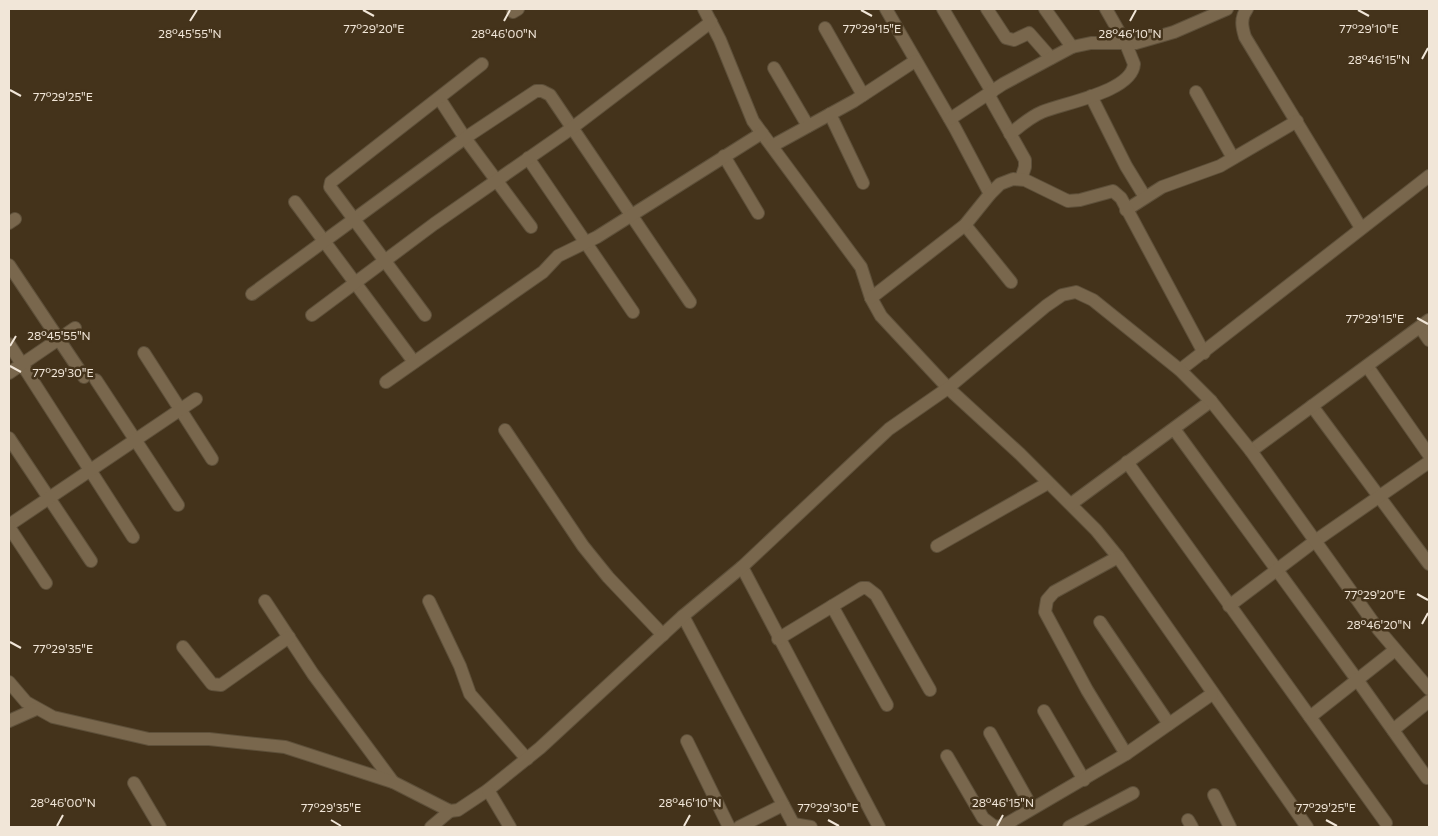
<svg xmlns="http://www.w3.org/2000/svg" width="1438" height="836" font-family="Commissioner,sans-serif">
<rect width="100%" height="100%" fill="#44331b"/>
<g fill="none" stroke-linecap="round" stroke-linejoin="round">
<defs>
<g id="minor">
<polyline points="704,9 720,40 753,121 861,267 871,298 881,316 948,388 1020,454 1096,530 1118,557 1307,827"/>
<polyline points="886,9 955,128 990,194"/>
<polyline points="943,9 992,92"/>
<polyline points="987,9 1006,38 1014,40 1029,33 1051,58"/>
<polyline points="1045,9 1072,47"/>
<path d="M1247 9C1240 18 1242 27 1245 37L1361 228"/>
<polyline points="513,12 518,9"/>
<polyline points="825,28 863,95"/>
<polyline points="774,68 808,126"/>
<polyline points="1196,92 1233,158"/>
<polyline points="988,94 1025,160 1025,167 1021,179"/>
<polyline points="1091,96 1126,166 1145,197"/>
<polyline points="439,98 465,138 531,227"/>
<polyline points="830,114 863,183"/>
<polyline points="950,119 1003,84 1072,47 1091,43 1136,43 1174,32 1227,9"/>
<path d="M1010 134C1020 126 1030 117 1042 112 1063 103 1132 92 1134 64L1126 44 1106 9"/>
<polyline points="772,146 854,101 915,61"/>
<polyline points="724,156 758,213"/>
<polyline points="528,158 633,312"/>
<polyline points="295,202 414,362"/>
<polyline points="1126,210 1162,187 1220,166 1297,121"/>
<polyline points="9,223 15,219"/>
<polyline points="965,225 1011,282"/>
<polyline points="9,265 84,377"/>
<polyline points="252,294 465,138 536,91 542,91 550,95 690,302"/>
<polyline points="871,298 965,225 990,194 1000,184 1013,179 1025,180 1068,201 1080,200 1113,191 1121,198 1204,353"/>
<polyline points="312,315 434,224 572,128 711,22"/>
<polyline points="425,315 330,187 331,182 482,64"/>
<polyline points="1420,327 1429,340"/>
<polyline points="9,344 133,537"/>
<polyline points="144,353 212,459"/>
<polyline points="1367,366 1429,455"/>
<polyline points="1180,370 1429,176"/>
<polyline points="9,373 75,328"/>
<polyline points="96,380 178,505"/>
<polyline points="386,382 543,272 558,256 597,237 762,133"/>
<polyline points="1312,406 1429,564"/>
<polyline points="1174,429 1358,681 1427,778"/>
<polyline points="505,430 583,546 608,577 663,635"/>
<polyline points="9,438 91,561"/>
<polyline points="1251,451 1429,320"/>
<polyline points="1127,462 1386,823"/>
<polyline points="1071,504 1211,401"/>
<polyline points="9,525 196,399"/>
<polyline points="9,527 46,583"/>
<polyline points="937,546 1048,483"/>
<polyline points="1118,557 1054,592 1047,600 1045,612 1087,690 1126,754"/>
<polyline points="742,567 879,827"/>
<polyline points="265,601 313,674 393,782"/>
<polyline points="429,601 460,666 470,694 527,759"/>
<polyline points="832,606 887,705"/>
<polyline points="1229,606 1315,541 1429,462"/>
<polyline points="683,616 795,827"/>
<polyline points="1100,622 1169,724"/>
<polyline points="778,639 862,588 867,588 876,595 930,690"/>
<polyline points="183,647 212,684 221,685 289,637"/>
<polyline points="9,682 26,702 53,717 149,739 209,739 285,747 393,782 450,811 458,810 488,790 540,748 683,616 742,567 889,429 948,388 1046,306 1062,295 1076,292 1093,300 1180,370 1211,401 1251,451 1378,629 1429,689"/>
<polyline points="1044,711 1084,780"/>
<polyline points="1310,717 1395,650"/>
<polyline points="9,721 36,709"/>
<polyline points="1393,730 1429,701"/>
<polyline points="990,733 1032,808"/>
<polyline points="687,741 729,827"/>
<polyline points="947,756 983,818 995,827"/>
<polyline points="134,783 160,827"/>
<polyline points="488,790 510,827"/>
<polyline points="1214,795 1230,827"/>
<polyline points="1188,820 1192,827"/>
<polyline points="793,824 811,827"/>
<polyline points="431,827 450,811"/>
<polyline points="739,827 783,805"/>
<polyline points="995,827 1003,826 1126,754 1212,694"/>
<polyline points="1069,827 1133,793"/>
</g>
</defs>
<use href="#minor" stroke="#5e503a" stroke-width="14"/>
<use href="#minor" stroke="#79674d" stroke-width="12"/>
</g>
<path fill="none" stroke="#f1e6d8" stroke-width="2" d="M363 10 374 16M861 10 872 16M1358 10 1369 16M190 21 197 10M504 21 510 10M1130 21 1136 10M1422 59 1428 48M10 90 21 96M1417 318 1428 324M10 346 16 336M10 366 21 372M1417 594 1428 600M1422 624 1428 613M10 642 21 648M331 820 341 826M828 820 839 826M1326 820 1337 826M57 826 63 815M684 826 690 815M997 826 1003 815"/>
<g font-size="12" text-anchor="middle" fill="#f1e6d8" stroke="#44331b" stroke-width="5" stroke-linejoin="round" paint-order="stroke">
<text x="872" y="33">77°29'15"E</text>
<text x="374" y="33">77°29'20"E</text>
<text x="1369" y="33">77°29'10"E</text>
<text x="190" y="38">28°45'55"N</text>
<text x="504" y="38">28°46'00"N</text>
<text x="1130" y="38">28°46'10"N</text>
<text x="1379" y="64">28°46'15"N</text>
<text x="63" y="101">77°29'25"E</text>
<text x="1375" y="323">77°29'15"E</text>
<text x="59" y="340">28°45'55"N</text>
<text x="63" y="377">77°29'30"E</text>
<text x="1375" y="599">77°29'20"E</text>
<text x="1379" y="629">28°46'20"N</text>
<text x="63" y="653">77°29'35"E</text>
<text x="63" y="807">28°46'00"N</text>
<text x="690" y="807">28°46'10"N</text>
<text x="1003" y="807">28°46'15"N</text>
<text x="331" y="812">77°29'35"E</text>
<text x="828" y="812">77°29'30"E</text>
<text x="1326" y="812">77°29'25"E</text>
</g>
<rect width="1438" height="836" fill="none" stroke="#f1e6d8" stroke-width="20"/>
</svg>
